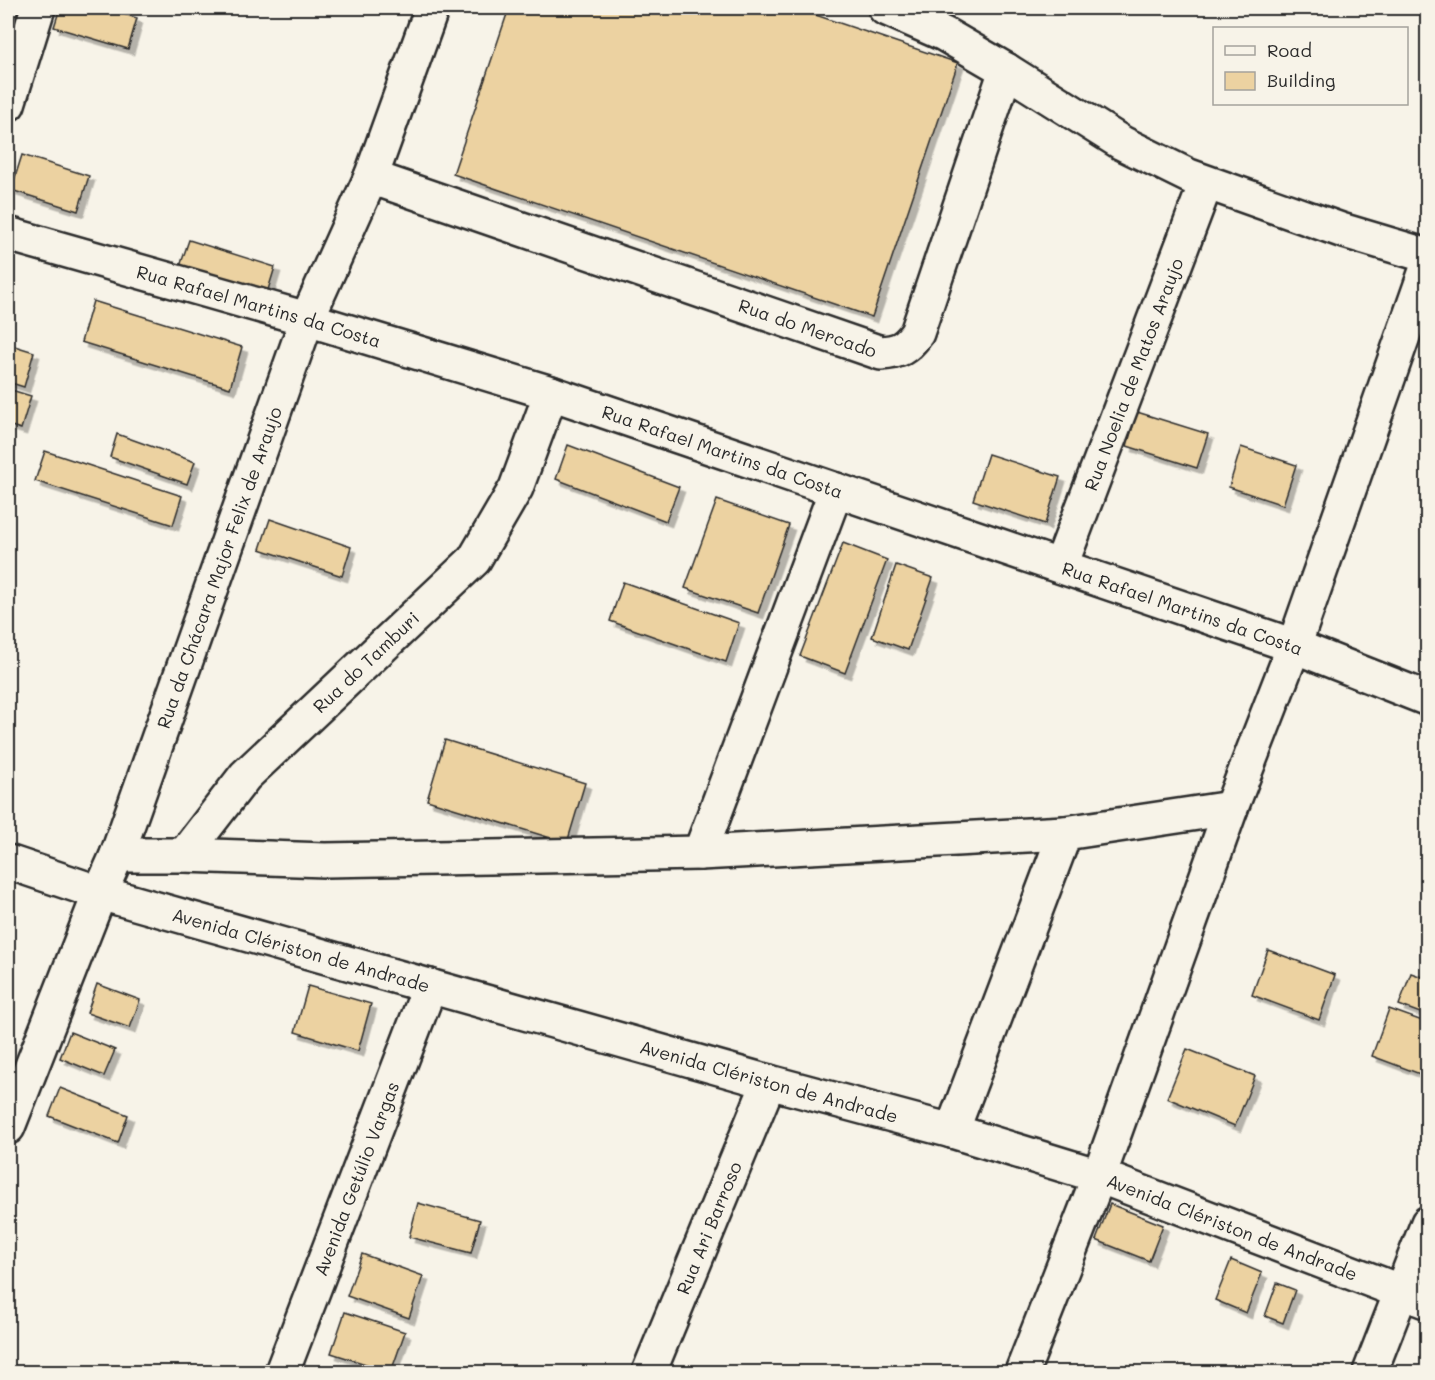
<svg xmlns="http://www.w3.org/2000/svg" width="1435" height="1380" font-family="Mali,sans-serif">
<defs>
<filter id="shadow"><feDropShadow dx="5.5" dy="5.5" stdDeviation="0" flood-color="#0004"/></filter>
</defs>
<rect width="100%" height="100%" fill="#f7f3e8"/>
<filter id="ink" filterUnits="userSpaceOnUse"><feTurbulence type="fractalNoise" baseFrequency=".0167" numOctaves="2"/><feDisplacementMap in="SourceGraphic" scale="12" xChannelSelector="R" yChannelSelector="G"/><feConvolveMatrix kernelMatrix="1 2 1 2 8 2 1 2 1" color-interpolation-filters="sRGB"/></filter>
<g filter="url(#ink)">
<g fill="#ecd2a1" stroke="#2b2b2b" stroke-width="1.5" filter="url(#shadow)">
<polygon points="60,8 103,8 137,18 128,49 54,27"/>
<polygon points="509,8 795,8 958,63 872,317 453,174"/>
<polygon points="22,155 89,176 78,211 11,190"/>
<polygon points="189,240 275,267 264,303 177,275"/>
<polygon points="93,301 242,347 230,388 81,342"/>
<polygon points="8,344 34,352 24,387 8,382"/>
<polygon points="8,389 31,396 21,429 8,425"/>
<polygon points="1137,412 1208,434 1197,468 1127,446"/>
<polygon points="117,434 195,462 187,484 110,457"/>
<polygon points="568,445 679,487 666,521 556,479"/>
<polygon points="1241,447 1296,465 1283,505 1229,487"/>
<polygon points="45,451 182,496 173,525 35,481"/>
<polygon points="988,454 1060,477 1045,524 973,500"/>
<polygon points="717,500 789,525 758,613 685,588"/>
<polygon points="270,519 351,547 342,576 260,549"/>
<polygon points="843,543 887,560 845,673 800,656"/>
<polygon points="896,565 933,578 908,650 872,637"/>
<polygon points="623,582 739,623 726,662 610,621"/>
<polygon points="445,740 585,783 567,843 427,800"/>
<polygon points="1268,950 1335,975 1319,1020 1252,995"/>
<polygon points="1411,973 1428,979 1428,1016 1399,1005"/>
<polygon points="97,984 140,1000 130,1028 87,1013"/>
<polygon points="308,986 371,1004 358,1051 295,1032"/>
<polygon points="1389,1009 1428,1023 1428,1077 1372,1056"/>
<polygon points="70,1032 115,1050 104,1076 60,1058"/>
<polygon points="1187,1049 1255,1076 1235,1126 1167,1098"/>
<polygon points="60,1088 128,1115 118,1143 49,1116"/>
<polygon points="418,1203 480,1220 471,1253 409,1237"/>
<polygon points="1110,1204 1163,1225 1149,1261 1096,1240"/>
<polygon points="362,1254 423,1276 409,1318 347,1296"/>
<polygon points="1231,1260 1262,1273 1246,1313 1215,1300"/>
<polygon points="1277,1283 1295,1290 1283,1323 1265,1316"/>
<polygon points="345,1312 405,1332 391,1372 331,1353"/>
</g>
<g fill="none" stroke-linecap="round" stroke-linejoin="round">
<defs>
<g id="minor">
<polyline points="885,8 944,34 1006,70 1122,143 1189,176 1341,230 1428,256"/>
<polyline points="8,104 38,8"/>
<path id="s1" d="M371 177 881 353C899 352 906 348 917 333L1006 70"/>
<path id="s2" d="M8 234 307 319 551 393 1294 646 1428 699"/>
<path id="s3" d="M1061 565 1206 183"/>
<polyline points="700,853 836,490"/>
<path id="s4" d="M117 855H184L245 776 474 560 516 488 551 393"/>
<polyline points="184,855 325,860 700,853 1065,833"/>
<path id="s5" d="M8 862 100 893 769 1082 952 1131 1099 1176 1428 1302"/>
<polyline points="952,1131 1065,833 1231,808"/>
<path id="s6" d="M282 1372 430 986"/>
<path id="s7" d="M649 1372 769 1082"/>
<polyline points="1022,1372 1099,1176 1231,808 1294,646 1428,265"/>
<polyline points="1370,1372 1428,1223"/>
</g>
<g id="tertiary">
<path id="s8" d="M8 1127 100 893 117 855 307 319 371 177 432 8"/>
</g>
</defs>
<use href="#minor" stroke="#2b2b2b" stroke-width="38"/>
<use href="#tertiary" stroke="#2b2b2b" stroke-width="38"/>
<use href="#minor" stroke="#f7f3e8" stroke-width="33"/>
<use href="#tertiary" stroke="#f7f3e8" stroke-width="33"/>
</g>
</g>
<g text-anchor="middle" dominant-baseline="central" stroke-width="4.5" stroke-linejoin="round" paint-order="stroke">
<g font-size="18" fill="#2b2b2b" stroke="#f7f3e8">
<text stroke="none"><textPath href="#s2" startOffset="261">Rua Rafael Martins da Costa</textPath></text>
<text stroke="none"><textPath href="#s1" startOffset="462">Rua do Mercado</textPath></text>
<text stroke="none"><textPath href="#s3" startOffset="204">Rua Noelia de Matos Araujo</textPath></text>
<text stroke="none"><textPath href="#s2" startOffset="747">Rua Rafael Martins da Costa</textPath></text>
<text stroke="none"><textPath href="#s8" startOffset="598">Rua da Chácara Major Felix de Araujo</textPath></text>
<text stroke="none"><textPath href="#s2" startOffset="1233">Rua Rafael Martins da Costa</textPath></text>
<text stroke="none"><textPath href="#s4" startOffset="333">Rua do Tamburi</textPath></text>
<text stroke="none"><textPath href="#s5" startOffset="306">Avenida Clériston de Andrade</textPath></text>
<text stroke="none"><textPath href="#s5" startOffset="792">Avenida Clériston de Andrade</textPath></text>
<text stroke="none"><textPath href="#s6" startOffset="207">Avenida Getúlio Vargas</textPath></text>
<text stroke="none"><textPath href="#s7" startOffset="156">Rua Ari Barroso</textPath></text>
<text stroke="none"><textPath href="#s5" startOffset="1278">Avenida Clériston de Andrade</textPath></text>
</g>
</g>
<rect width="1435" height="1380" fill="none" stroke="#f7f3e8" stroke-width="30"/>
<rect x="15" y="15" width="1405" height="1350" fill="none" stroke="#2b2b2b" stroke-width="2" filter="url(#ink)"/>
<rect x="1213" y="27" width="195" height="78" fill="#f7f3e8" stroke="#a5a39c" stroke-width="1.5"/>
<rect x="1225" y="46" width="30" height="9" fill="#f7f3e8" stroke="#a5a39c" stroke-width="1.5"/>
<text x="1267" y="57" font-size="18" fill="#2b2b2b">Road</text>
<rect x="1225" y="72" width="30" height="18" fill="#ecd2a1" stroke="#a5a39c" stroke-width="1.5"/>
<text x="1267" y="87" font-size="18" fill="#2b2b2b">Building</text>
</svg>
